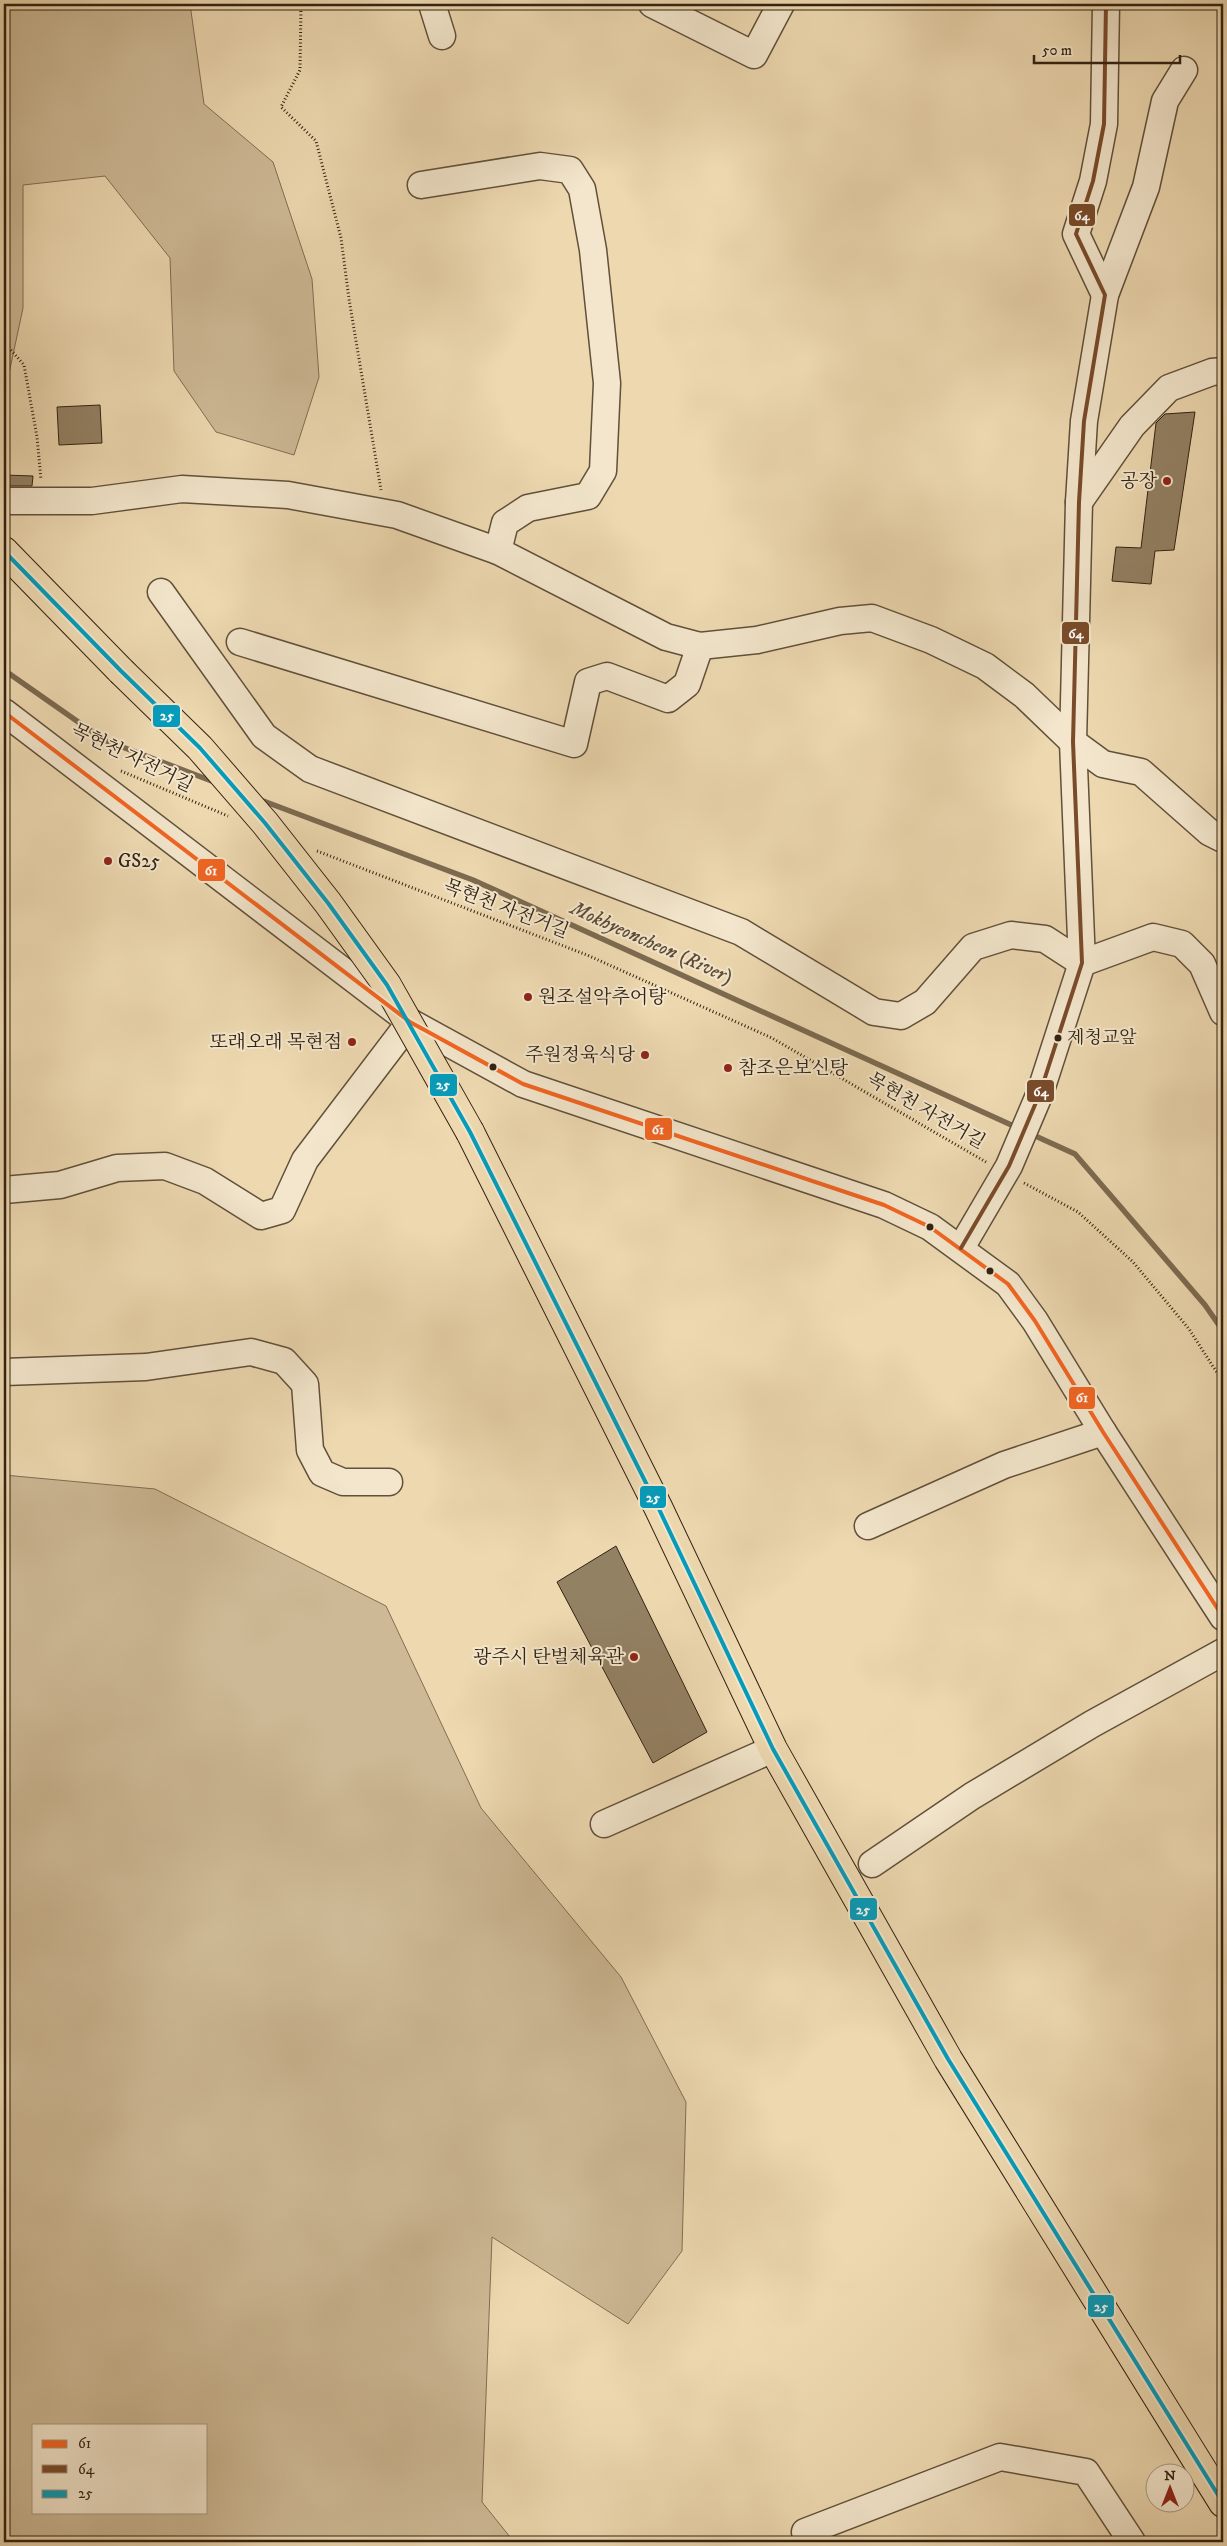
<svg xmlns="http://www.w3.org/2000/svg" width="1227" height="2546" font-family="'IM FELL DW Pica','Noto Serif KR',serif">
<rect width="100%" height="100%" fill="#edd8b0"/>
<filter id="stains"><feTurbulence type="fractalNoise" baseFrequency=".004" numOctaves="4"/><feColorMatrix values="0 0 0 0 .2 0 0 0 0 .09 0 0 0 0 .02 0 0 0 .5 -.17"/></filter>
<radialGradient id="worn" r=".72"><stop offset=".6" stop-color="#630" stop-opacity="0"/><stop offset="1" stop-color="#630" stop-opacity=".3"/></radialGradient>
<g fill="#cdb995" stroke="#806e54" fill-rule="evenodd">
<polygon points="4,4 190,4 204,104 273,162 312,279 319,377 294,455 216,432 174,371 170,258 105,176 23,185 23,308 4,397"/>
<path d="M4 1475 155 1489 386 1606 481 1808 621 1977 686 2102 682 2251 628 2324 492 2237 482 2502 514 2542H4ZM34 2425H206V2512H34Z"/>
</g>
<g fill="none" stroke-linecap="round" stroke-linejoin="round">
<g stroke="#7c6a50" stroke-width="5.5">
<polyline points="4,670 104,740 217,783"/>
<polyline points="258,799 473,880 1018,1128"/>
<polyline points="1031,1134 1075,1154 1205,1305 1223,1331"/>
</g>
</g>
<g fill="#938164" stroke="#322212">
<polygon points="100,405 102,443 59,445 57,407"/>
<polygon points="1195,412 1174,550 1155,551 1151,584 1112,581 1116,547 1141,548 1156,423 1165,414"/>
<polygon points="4,475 33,476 32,486 4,486"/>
<polygon points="616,1546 707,1732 653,1763 557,1582"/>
</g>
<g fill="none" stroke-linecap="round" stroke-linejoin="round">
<defs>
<g id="minor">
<polyline points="432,4 442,36"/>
<polyline points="652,4 754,55 781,4"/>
<polyline points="421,185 540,166 570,170 582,189 593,250 607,383 603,471 588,496 528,508 505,523 498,551"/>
<polyline points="1105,295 1076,234 1093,181 1104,124 1106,4"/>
<polyline points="4,501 92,501 182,489 288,495 397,515 498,551 666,637 700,646 757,640 840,621 872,618 931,640 985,666 1024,695 1073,742 1103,764 1141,772 1209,832 1223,839"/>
<polyline points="1079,502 1132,426 1169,388 1212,372 1223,371"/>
<polyline points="161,592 264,736 310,769 741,932 874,1012 901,1016 925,1002 973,947 1011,935 1045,939 1082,963 1153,937 1182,944 1202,964 1223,1012"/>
<polyline points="240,642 574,744 588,682 607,676 668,699 687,684 700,646"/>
<polyline points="4,712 410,1022 523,1084 884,1205 930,1227 1008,1284 1035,1321 1103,1432 1223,1617"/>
<polyline points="4,1190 60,1185 117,1168 165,1166 205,1181 261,1216 282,1210 305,1160 410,1022"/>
<polyline points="961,1248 1009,1166 1040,1093 1082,963 1073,742 1079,502 1084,421 1105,295 1146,187 1165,101 1184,70"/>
<polyline points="4,1372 146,1367 251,1352 284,1361 305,1384 310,1450 322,1473 343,1482 389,1482"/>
<polyline points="868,1526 1004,1465 1103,1432"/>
<polyline points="604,1824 773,1749"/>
<polyline points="872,1864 972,1796 1092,1724 1223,1652"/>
<polyline points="805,2532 1000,2457 1086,2472 1132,2542"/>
</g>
<g id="major">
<polyline points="4,551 121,671"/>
<polyline points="470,1132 658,1507 773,1749 948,2059 1223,2503"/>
</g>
</defs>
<use href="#minor" stroke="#61503a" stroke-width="29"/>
<use href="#major" stroke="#322212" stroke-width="30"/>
<g stroke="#322212" stroke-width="3" stroke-dasharray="1 2.5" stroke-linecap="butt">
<polyline points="301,4 300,70 281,107 316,141 341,238 349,299 381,490"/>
<polyline points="4,342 24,365 37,437 41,480"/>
<polyline points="121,771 228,816"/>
<polyline points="317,851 587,955 772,1038 986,1162"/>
<polyline points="1024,1183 1078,1212 1133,1262 1189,1329 1223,1382"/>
</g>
<use href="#minor" stroke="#f3e6cc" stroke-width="26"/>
<use href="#major" stroke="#edd8b0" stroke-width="28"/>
<defs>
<polyline id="major-bridge" points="121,671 200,748 265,823 328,903 387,985 470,1132"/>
</defs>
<use href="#major-bridge" stroke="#322212" stroke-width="30" stroke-linecap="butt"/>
<use href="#major-bridge" stroke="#edd8b0" stroke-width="28"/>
<defs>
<polyline id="bus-1" points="4,712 410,1022 523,1084 884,1205 930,1227 1008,1284 1035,1321 1103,1432 1223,1617"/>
<polyline id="bus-2" points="961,1248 1009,1166 1040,1093 1082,963 1073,742 1079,502 1084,421 1105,295 1076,234 1093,181 1104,124 1106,4"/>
<polyline id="bus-3" points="4,551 121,671 200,748 265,823 328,903 387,985 470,1132 658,1507 773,1749 948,2059 1223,2503"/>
</defs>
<use href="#bus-1" stroke="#f3e6cc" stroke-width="8"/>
<use href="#bus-2" stroke="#f3e6cc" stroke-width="8"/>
<use href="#bus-3" stroke="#f3e6cc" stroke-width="8"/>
<use href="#bus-1" stroke="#f26522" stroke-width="4"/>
<use href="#bus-2" stroke="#7a4b2a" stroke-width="4"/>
<use href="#bus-3" stroke="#059cbb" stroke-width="4"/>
</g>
<g fill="#8f2418" stroke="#f3e6cc" stroke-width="2">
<circle cx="1167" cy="481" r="5"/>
<circle cx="108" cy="861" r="5"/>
<circle cx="528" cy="997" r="5"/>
<circle cx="352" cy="1042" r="5"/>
<circle cx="645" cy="1055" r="5"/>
<circle cx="728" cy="1068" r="5"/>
<circle cx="634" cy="1657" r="5"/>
</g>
<g fill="#322212" stroke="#f3e6cc" stroke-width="2">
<circle cx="1058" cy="1038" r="4.5"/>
<circle cx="493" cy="1067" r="4.5"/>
<circle cx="930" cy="1227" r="4.5"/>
<circle cx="990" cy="1271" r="4.5"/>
</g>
<g text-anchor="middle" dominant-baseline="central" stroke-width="4" stroke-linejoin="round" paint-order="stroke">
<g font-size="18" fill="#322212" stroke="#f3e6cc" text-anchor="start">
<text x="1067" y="1038">제청교앞</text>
</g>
<g font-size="19" fill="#322212" stroke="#f3e6cc" text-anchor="end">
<text x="1157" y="481">공장</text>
<text x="118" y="861" text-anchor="start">GS25</text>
<text x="538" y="997" text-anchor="start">원조설악추어탕</text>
<text x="342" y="1042">또래오래 목현점</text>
<text x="635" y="1055">주원정육식당</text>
<text x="738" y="1068" text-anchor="start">참조은보신탕</text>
<text x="624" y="1657">광주시 탄벌체육관</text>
</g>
<g font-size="19" fill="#322212" stroke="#f3e6cc">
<text transform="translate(132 758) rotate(26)">목현천 자전거길</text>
<text transform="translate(506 909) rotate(21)">목현천 자전거길</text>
<text transform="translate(926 1111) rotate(30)">목현천 자전거길</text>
</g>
<g font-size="20" font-style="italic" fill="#5d4c36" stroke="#f3e6cc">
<text transform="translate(651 943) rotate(24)">Mokhyeoncheon (River)</text>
</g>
</g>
<g stroke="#f3e6cc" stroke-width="2">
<rect x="1068" y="203" width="28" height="24" rx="5" fill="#7a4b2a"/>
<rect x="1061" y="621" width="29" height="24" rx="5" fill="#7a4b2a"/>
<rect x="152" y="704" width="29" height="24" rx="5" fill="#059cbb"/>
<rect x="197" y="858" width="29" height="24" rx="5" fill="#f26522"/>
<rect x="429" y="1073" width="29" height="24" rx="5" fill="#059cbb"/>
<rect x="1026" y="1079" width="29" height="24" rx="5" fill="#7a4b2a"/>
<rect x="644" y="1117" width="29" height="24" rx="5" fill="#f26522"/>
<rect x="1068" y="1386" width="28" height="24" rx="5" fill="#f26522"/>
<rect x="639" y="1485" width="28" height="24" rx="5" fill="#059cbb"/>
<rect x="849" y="1897" width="29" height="24" rx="5" fill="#059cbb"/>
<rect x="1087" y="2294" width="28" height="24" rx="5" fill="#059cbb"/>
</g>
<g font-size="14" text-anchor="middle" font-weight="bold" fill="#fff">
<text x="1082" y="220">64</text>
<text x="1076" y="638">64</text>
<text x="167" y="720">25</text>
<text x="211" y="875">61</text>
<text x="443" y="1089">25</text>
<text x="1041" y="1096">64</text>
<text x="658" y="1134">61</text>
<text x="1082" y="1402">61</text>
<text x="653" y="1502">25</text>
<text x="863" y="1914">25</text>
<text x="1101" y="2311">25</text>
</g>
<rect width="1227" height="2546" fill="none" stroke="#edd8b0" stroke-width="20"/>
<rect x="5" y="5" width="1217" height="2536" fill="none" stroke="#322212" stroke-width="2.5"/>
<rect x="10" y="10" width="1207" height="2526" fill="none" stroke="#322212"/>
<rect x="32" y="2424" width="175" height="90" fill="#f3e6cc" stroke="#a69882"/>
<rect x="42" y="2440" width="25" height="8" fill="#f26522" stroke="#a69882"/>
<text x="78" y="2448" font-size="15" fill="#322212">61</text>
<rect x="42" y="2465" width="25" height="8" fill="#7a4b2a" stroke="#a69882"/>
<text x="78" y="2474" font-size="15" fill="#322212">64</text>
<rect x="42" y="2490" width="25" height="8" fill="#059cbb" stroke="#a69882"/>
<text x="78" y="2498" font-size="15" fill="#322212">25</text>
<g transform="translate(1170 2488)"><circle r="24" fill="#f3e6cc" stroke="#a69882"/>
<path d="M0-4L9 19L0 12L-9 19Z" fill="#8f2418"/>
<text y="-8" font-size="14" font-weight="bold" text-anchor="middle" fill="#322212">N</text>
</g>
<path d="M1034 55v8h146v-8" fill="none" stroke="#322212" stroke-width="2.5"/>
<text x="1042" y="55" font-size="15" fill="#322212" stroke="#f3e6cc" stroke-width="4" paint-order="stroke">50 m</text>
<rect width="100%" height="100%" filter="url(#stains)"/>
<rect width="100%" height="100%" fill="url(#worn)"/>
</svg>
